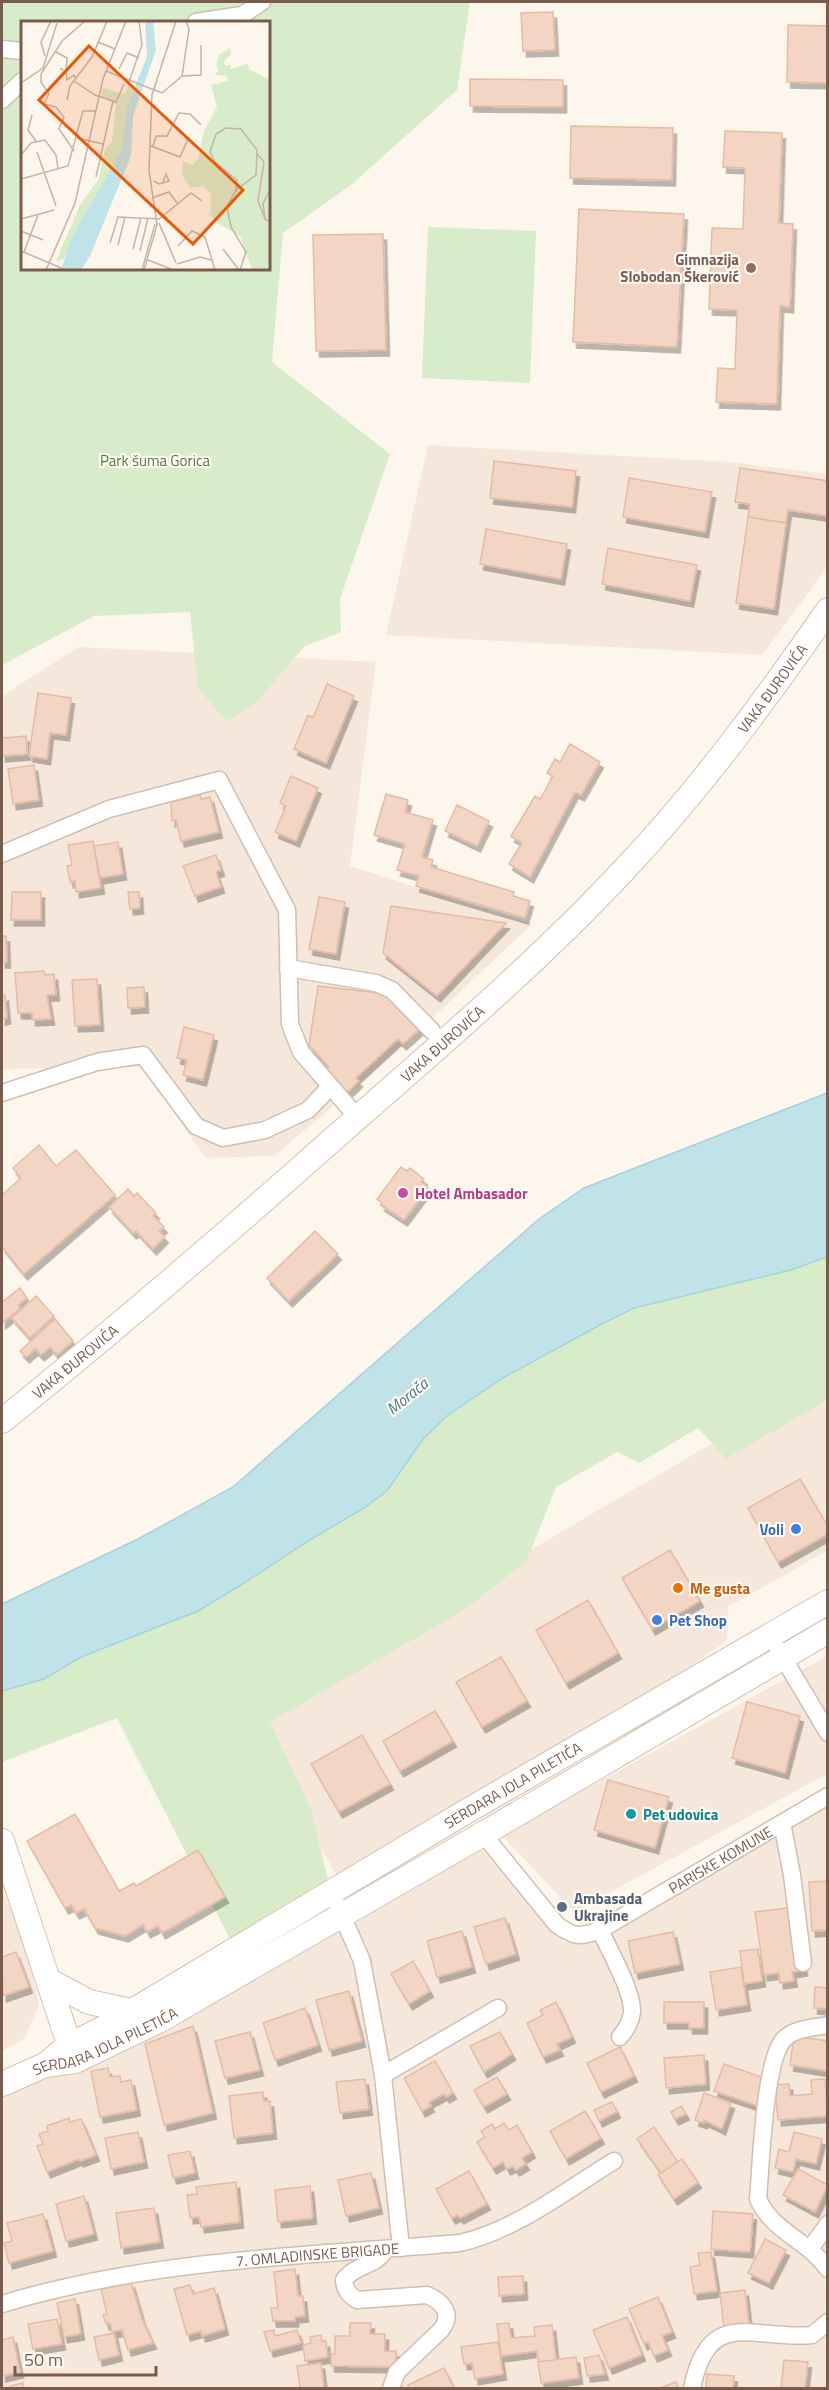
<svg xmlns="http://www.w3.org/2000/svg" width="829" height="2390" font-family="'Titillium Web',sans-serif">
<defs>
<filter id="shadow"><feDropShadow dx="3.5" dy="6" stdDeviation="0" flood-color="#0004"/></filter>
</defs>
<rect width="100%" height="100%" fill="#fdf6ec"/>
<g fill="#f5e8da">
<polygon points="428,445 728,462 827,474 827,567 762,655 386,635"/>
<polygon points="79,647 376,662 350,866 532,924 391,1057 274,1156 206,1158 142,1067 2,1069 2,696"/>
<polygon points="827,1376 827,1551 728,1607 727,1640 548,1769 345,1889 244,1718"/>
<polygon points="827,1656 827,1774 574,1912 502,1835"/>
<polygon points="827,1793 827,2388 2,2388 2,2089 480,1847 564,1943"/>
<polygon points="2,1889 26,1944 39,2005 24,2039 2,2051"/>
</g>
<g fill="#d8ecc9" fill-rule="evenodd">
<path d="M2 2H470L457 90 351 185 283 233 272 362 390 454 340 599 341 632 305 646 255 704 226 721 198 688 190 612 94 616 2 665ZM22 22H268V268H22Z"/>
<polygon points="428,227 536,231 530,383 422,378"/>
<polygon points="827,1257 827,1400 726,1459 698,1428 639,1463 617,1452 556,1487 526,1562 461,1612 270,1722 311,1809 332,1897 235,1949 117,1718 2,1762 2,1691 44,1679 81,1657 198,1611 246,1583 308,1541 364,1508 387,1491 423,1439 448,1415 503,1378 600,1325 634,1308 791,1270"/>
<polygon points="738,1671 632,1732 616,1740 630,1730"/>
</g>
<polygon fill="#bfe3e8" stroke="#a5d3da" stroke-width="1.5" points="827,1093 827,1257 791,1270 634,1308 600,1325 503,1378 448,1415 423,1439 387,1491 364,1508 308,1541 246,1582 198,1611 81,1657 44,1679 2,1691 2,1604 138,1539 233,1487 539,1219 584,1188"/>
<g fill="#f3d5c3" stroke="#e6bba3" stroke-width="1.5" filter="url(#shadow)">
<polygon points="553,12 555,50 523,51 521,13"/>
<polygon points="788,25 828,26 828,83 787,82"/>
<polygon points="470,79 563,80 563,107 470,106"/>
<polygon points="571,126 673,128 672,180 570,178"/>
<polygon points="725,131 782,133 779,223 793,224 790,307 780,306 777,404 716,402 718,368 735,369 737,310 709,309 712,228 743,229 745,168 723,167"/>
<polygon points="579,209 684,214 677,347 573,342"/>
<polygon points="383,234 386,350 316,351 313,235"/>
<polygon points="494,461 576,471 572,507 490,498"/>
<polygon points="740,468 828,481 828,516 788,510 786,523 748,517 750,504 735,502"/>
<polygon points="629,478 712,492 705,532 623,517"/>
<polygon points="748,517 786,523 774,609 736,603"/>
<polygon points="486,529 567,544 561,579 480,564"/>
<polygon points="608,548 697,565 690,601 602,584"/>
<polygon points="327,684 354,696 326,763 294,749 308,715 313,718"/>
<polygon points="38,693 71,698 66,735 50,733 47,759 29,756"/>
<polygon points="26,736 27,754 2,756 2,738"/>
<polygon points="570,744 600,762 581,795 575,792 530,877 509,864 522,843 511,836 535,796 540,799 553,776 547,773 555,759 560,762"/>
<polygon points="34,765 39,800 13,804 8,769"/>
<polygon points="291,776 318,788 296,841 275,832 286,806 280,803"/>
<polygon points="386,794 408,800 405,812 433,820 422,857 433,860 431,867 514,892 513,896 530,901 525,918 416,886 419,876 397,870 405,844 374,835"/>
<polygon points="200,795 201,799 210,797 219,832 181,841 176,820 172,821 171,802"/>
<polygon points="457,805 489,821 477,846 445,831"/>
<polygon points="93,841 101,888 76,892 75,881 70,882 67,866 72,865 68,845"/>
<polygon points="118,842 123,874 100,878 94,846"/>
<polygon points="216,855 221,870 216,872 221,887 195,896 183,866"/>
<polygon points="12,892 41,892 41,920 11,920"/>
<polygon points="128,892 139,892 140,908 130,909"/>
<polygon points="319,897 345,902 336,954 309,949"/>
<polygon points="391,906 506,923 437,996 383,953"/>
<polygon points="2,936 6,936 7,962 2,962"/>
<polygon points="44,971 45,975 54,974 56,995 47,995 51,1019 32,1020 32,1013 18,1013 15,973"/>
<polygon points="97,979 100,1025 75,1026 72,980"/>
<polygon points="318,986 395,995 424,1025 403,1044 398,1039 356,1078 359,1081 345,1095 324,1072 329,1067 309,1045"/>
<polygon points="144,987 145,1007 128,1008 127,988"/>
<polygon points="5,995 7,1018 2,1019 2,996"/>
<polygon points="184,1027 214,1035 203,1080 183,1075 187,1060 177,1058"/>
<polygon points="39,1145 56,1166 76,1150 115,1195 24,1274 2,1247 2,1195 21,1178 13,1168"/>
<polygon points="401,1167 407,1171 410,1168 424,1179 421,1182 428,1188 404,1220 381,1205 382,1203 377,1199"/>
<polygon points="128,1189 134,1196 137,1193 156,1213 153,1216 164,1227 159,1231 165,1237 153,1249 136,1231 133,1233 109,1207"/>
<polygon points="315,1231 338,1254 289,1301 267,1278"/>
<polygon points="20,1288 27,1298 18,1305 20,1309 2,1323 2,1302"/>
<polygon points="36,1296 54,1316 30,1338 12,1318"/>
<polygon points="55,1319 73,1341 57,1355 50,1347 41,1355 35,1349 26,1357 20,1351"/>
<polygon points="800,1479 828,1527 828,1534 778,1562 748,1508"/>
<polygon points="670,1550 700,1601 652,1629 622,1578"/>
<polygon points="588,1600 618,1653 566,1683 536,1630"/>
<polygon points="501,1657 527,1701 482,1727 456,1682"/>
<polygon points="747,1702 800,1716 785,1773 732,1758"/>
<polygon points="435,1711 453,1741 400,1771 383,1741"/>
<polygon points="362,1735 390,1784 339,1812 311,1764"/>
<polygon points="608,1780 669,1797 655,1848 594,1830"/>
<polygon points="75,1814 119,1891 134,1883 136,1886 198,1850 225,1897 162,1933 158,1926 147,1932 143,1925 125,1936 95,1928 84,1909 76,1913 71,1905 65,1908 27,1841"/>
<polygon points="828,1881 828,1930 812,1931 809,1882"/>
<polygon points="795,1907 804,1970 792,1972 794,1981 780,1983 779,1973 764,1975 755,1912"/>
<polygon points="505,1918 516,1954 486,1964 474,1927"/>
<polygon points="462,1931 472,1967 437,1977 427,1941"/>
<polygon points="673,1932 680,1964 635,1973 628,1941"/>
<polygon points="758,1949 762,1981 744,1984 740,1951"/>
<polygon points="16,1952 29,1987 3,1996 2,1957"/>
<polygon points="413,1961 430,1991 409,2004 391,1974"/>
<polygon points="741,1967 747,2005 716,2010 710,1972"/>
<polygon points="815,1987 828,1988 828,2009 814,2008"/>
<polygon points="349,1991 362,2041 329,2050 316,2000"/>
<polygon points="556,2002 572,2037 557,2044 560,2050 543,2057 527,2023 543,2015 540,2010"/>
<polygon points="664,2002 704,2002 704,2028 689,2028 689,2023 664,2023"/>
<polygon points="305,2008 318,2045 275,2060 263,2023"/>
<polygon points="193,2026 213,2113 164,2125 145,2044"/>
<polygon points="250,2032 260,2070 225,2078 215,2041"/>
<polygon points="500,2032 512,2054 484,2072 470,2046"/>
<polygon points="794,2036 828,2041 828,2071 790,2065"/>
<polygon points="620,2047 634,2076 601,2092 587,2063"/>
<polygon points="704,2055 706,2084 666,2088 664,2058"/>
<polygon points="435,2061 453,2093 446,2097 444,2094 429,2102 431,2106 422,2111 404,2078"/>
<polygon points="724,2064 767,2079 758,2106 714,2091"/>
<polygon points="108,2068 110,2077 120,2076 121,2082 131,2080 137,2110 100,2117 91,2071"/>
<polygon points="497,2077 507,2094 484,2107 474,2090"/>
<polygon points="365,2079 369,2109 340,2113 336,2082"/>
<polygon points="825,2079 828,2116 778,2120 775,2085 789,2084 790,2096 812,2094 811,2080"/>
<polygon points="263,2092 264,2101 270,2101 273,2133 234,2138 229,2096"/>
<polygon points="704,2093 731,2103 722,2129 704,2120 704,2123 695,2120"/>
<polygon points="612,2102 617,2112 599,2121 594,2110"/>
<polygon points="681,2106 686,2114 675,2119 671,2112"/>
<polygon points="585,2111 601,2138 566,2159 550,2131"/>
<polygon points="69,2118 70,2122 81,2119 96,2155 80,2161 79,2159 47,2172 37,2146 43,2144 39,2134 48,2131 47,2126"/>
<polygon points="504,2123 509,2130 517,2125 532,2152 522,2158 526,2164 516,2170 513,2166 507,2169 503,2162 493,2168 477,2142 485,2137 481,2131 492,2124 495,2129"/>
<polygon points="654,2127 678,2162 661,2173 637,2139"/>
<polygon points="138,2132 144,2162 111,2169 105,2138"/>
<polygon points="794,2132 822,2139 816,2164 796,2159 793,2172 775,2168 779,2149 789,2152"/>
<polygon points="190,2151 195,2173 173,2178 168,2155"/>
<polygon points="682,2159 698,2182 674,2199 658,2175"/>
<polygon points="798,2169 828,2185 815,2212 783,2195"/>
<polygon points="469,2171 487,2204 460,2218 458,2215 452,2218 436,2189"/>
<polygon points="371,2173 379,2208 346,2216 338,2180"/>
<polygon points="236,2182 240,2222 201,2227 199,2217 190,2218 187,2195 197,2194 196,2187"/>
<polygon points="310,2186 313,2218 278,2222 275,2190"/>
<polygon points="84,2196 94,2234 66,2241 56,2204"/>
<polygon points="154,2208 160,2242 121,2248 116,2213"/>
<polygon points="713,2211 753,2214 750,2252 711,2249"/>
<polygon points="43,2214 53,2251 9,2263 4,2243 12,2241 7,2223"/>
<polygon points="765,2239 786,2250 769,2283 748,2273"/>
<polygon points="711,2252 717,2291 694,2294 690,2267 700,2265 698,2253"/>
<polygon points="295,2269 298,2296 303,2296 305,2316 295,2317 295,2321 273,2321 271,2308 278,2308 274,2272"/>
<polygon points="523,2276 524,2294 499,2296 498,2277"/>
<polygon points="131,2282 142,2319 153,2343 128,2350 122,2330 112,2332 110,2323 106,2324 103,2315 107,2314 101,2289"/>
<polygon points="190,2285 193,2294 214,2288 225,2329 202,2336 201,2331 187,2335 174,2289"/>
<polygon points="745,2290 749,2325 724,2328 720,2293"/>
<polygon points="658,2297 672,2332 662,2336 668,2350 654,2356 648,2342 644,2344 629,2309"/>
<polygon points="75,2299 81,2334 64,2337 57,2303"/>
<polygon points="627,2317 642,2355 609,2368 593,2330"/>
<polygon points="57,2319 62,2344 33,2349 28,2324"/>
<polygon points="350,2323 371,2323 370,2334 385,2334 385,2351 396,2351 396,2367 331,2366 331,2354 335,2354 335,2336 350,2336"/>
<polygon points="509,2323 511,2338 535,2336 534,2327 552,2325 556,2360 538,2362 537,2351 501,2356 497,2324"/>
<polygon points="274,2330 275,2336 297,2330 301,2343 270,2351 264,2332"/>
<polygon points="114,2333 119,2355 99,2360 94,2337"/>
<polygon points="321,2335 322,2342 326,2341 328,2357 305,2361 303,2345 311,2343 310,2337"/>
<polygon points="13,2337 20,2372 2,2376 2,2340"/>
<polygon points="498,2342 503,2374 475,2379 472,2363 464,2364 461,2347"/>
<polygon points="599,2355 605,2374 587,2376 584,2358"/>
<polygon points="576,2357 579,2378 541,2383 538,2362"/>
<polygon points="784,2360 808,2362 805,2388 781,2388"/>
<polygon points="321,2363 324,2388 300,2388 297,2366"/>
<polygon points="444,2368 454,2388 409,2388 408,2385"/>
<polygon points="707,2374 734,2376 733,2388 706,2388"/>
<polygon points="676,2382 678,2388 660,2388"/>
<polygon points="23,2383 24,2388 10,2388 10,2386"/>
</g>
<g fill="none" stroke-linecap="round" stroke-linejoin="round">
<defs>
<g id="street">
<polyline points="196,22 242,15 262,2"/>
<polyline points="2,49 22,51"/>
<polyline points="2,100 22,81"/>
<polyline points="2,854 109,809 219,780 287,910 290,1024 301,1052 358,1118"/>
<polyline points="288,968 376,983 392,990 432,1031"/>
<polyline points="2,1093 97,1062 143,1055 196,1126 223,1138 265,1130 308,1110 330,1087"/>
<polyline points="778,1649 828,1733"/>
<polyline points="782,1823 792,1875 803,1963"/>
<path id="s1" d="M483 1834 557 1925C576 1938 579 1937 600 1930L828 1796"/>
<polyline points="338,1906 362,1961 383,2075 401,2248"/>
<path d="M600 1930C609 1950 633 1991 632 2012 631 2022 626 2029 620 2037"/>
<path d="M828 2025C813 2028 795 2028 784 2039 764 2061 761 2166 758 2199 772 2231 808 2241 828 2269"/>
<polyline points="383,2075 498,2008"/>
<polyline points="810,2249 828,2224"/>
<path d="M385 2250C377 2266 354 2265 344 2280 345 2290 348 2294 357 2300L427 2295C444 2302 453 2315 441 2330L397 2372 391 2388"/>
<path id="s2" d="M2 2304C150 2259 306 2256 460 2243 516 2230 565 2191 614 2161"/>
<path d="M692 2388C709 2305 753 2341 812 2335L828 2322"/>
</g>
<g id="secondary">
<path id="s3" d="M2 1421C111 1333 217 1242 322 1149 424 1059 529 971 622 872 699 791 764 702 828 610"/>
<polyline points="2,1841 74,2059"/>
<polyline points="48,1980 89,2002 131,2011"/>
<path id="s4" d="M48 2063 68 2046 104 2028 462 1814 828 1602"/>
<path id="s5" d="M2 2084 45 2065 75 2061 160 2020 483 1834 828 1631"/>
</g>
</defs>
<use href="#street" stroke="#d1beb0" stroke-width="19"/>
<use href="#secondary" stroke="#d6c0b0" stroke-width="26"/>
<use href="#street" stroke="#fff" stroke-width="16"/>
<use href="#secondary" stroke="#fff" stroke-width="24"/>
</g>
<circle fill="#8d6e63" stroke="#fffaf3" stroke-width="2" cx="751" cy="268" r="6"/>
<circle fill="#d1479c" stroke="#fffaf3" stroke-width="2" cx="403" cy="1193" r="6"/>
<g fill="#3f7fe0" stroke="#fffaf3" stroke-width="2">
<circle cx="796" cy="1529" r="6"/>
<circle cx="657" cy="1620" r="6"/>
</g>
<circle fill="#e8710a" stroke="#fffaf3" stroke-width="2" cx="678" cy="1588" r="6"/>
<circle fill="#0f9aa8" stroke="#fffaf3" stroke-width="2" cx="631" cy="1814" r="6"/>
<circle fill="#5c6f8a" stroke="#fffaf3" stroke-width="2" cx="562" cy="1907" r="6"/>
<g text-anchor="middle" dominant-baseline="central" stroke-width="4.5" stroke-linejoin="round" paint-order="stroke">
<g font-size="15" font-weight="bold" fill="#785e54" stroke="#fffaf3" text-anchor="end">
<text x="739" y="259">Gimnazija<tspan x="739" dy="17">Slobodan Škerović</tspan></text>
</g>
<g font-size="15" fill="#537a41" stroke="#fffaf3">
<text x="155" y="460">Park šuma Gorica</text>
</g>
<g font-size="15" fill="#7a5c4d" stroke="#fffaf3">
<text stroke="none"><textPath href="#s3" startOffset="1066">VAKA ĐUROVIĆA</textPath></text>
<text stroke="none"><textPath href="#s3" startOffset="580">VAKA ĐUROVIĆA</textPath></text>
<text stroke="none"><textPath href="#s3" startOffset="94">VAKA ĐUROVIĆA</textPath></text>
<text stroke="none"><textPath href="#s4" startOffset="542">SERDARA JOLA PILETIĆA</textPath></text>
<text stroke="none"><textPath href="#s1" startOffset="303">PARISKE KOMUNE</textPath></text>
<text stroke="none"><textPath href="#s5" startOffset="112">SERDARA JOLA PILETIĆA</textPath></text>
<text stroke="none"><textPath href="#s2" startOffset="320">7. OMLADINSKE BRIGADE</textPath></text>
</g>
<g font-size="15" font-weight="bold" fill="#b23c85" stroke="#fffaf3" text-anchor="start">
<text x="415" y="1193">Hotel Ambasador</text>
</g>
<g font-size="15" font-weight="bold" fill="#366cbe" stroke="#fffaf3" text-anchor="end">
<text x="784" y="1529">Voli</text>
<text x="669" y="1620" text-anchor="start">Pet Shop</text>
</g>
<g font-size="15" font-weight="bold" fill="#c56008" stroke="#fffaf3" text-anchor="start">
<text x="690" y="1588">Me gusta</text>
</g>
<g font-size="15" font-weight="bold" fill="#0d838f" stroke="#fffaf3" text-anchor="start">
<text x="643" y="1814">Pet udovica</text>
</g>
<g font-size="15" font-weight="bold" fill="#4e5e75" stroke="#fffaf3" text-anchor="start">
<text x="574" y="1898">Ambasada<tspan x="574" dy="17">Ukrajine</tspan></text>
</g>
<g font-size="16" font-style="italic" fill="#437c86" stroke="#fffaf3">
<text transform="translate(407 1396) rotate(-39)">Morača</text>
</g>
</g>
<g transform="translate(21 21)">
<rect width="249" height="249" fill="#fdf6ec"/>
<path d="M209 27 210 34 203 40 204 45 210 44 208 48 227 43 228 48 249 59V249H231L219 215 196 202 189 193 190 173 182 165 169 167 161 153 162 140 171 144 177 138 183 110 196 86 190 64 207 60 206 55 193 54 198 50 195 44 198 34ZM109 62 114 65 106 85 100 131 42 239 35 240 59 184 78 158 84 128 91 121 95 83 80 76 82 67 104 73Z" fill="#d8ecc9"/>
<path d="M124 0H132L135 29 112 95 110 135 69 235 60 249H40L51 216 100 131 106 85 126 36Z" fill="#bfe3e8"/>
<path fill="none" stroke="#c5b3a7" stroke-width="1.5" d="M77 21 94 28M35 31 46 37 45 51M24 35 20 21 30 0M39 47 45 51 46 59 53 54 54 57M98 48 106 32 118 37M85 50 141 72 161 55 168 8 165 0M161 55 180 54V24M53 60 74 74 95 81 103 63M108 61 121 24 118 0M0 62 22 47 36 2M46 79 49 65 71 36 86 0M35 86 23 83 28 73 20 61V53L41 20 64 0M35 86 43 96 38 108 53 130M11 94 7 109 15 120M56 117 82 123M130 125 159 136 168 116M132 125 135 115H146L158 92 169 93 180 104M16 131 35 185M236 133 243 141 237 180 244 198M0 134 10 122 24 119 35 134 37 148M75 156 92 80M0 158 47 145 62 90H74M133 160 138 163 148 160 145 153 142 161M249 168 242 183 244 198 249 201M215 169 235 154 236 129 220 108 205 107 195 113 189 131 194 141 216 159 215 169 206 186 210 206 225 231 219 249M131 177 148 171 156 182M0 198 33 189M138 202 155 242M0 210 22 219M89 222 97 196 138 198 170 172 181 180M97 224 104 196M157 225 171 210 184 216 194 249M112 228 120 197M202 228 218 249M0 230 45 249M119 230 127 197M3 231 17 194M127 239 150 248M156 243 179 236 190 239M25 249 54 182 82 58 105 0M121 249 134 203M123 249 136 204 128 149 131 74 155 0"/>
<path fill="#e8590c" fill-opacity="0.15" stroke="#e8590c" stroke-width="3" d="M68 25 222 169 172 223 18 79Z"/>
<rect width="249" height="249" fill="none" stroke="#7a5c4d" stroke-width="3"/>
</g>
<rect width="829" height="2390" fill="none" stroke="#7a5c4d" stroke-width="6"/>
<path d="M15 2366v9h141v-9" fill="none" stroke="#7a5c4d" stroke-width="3"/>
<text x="24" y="2366" font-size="18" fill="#7a5c4d" stroke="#fffaf3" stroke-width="4.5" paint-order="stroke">50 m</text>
</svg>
